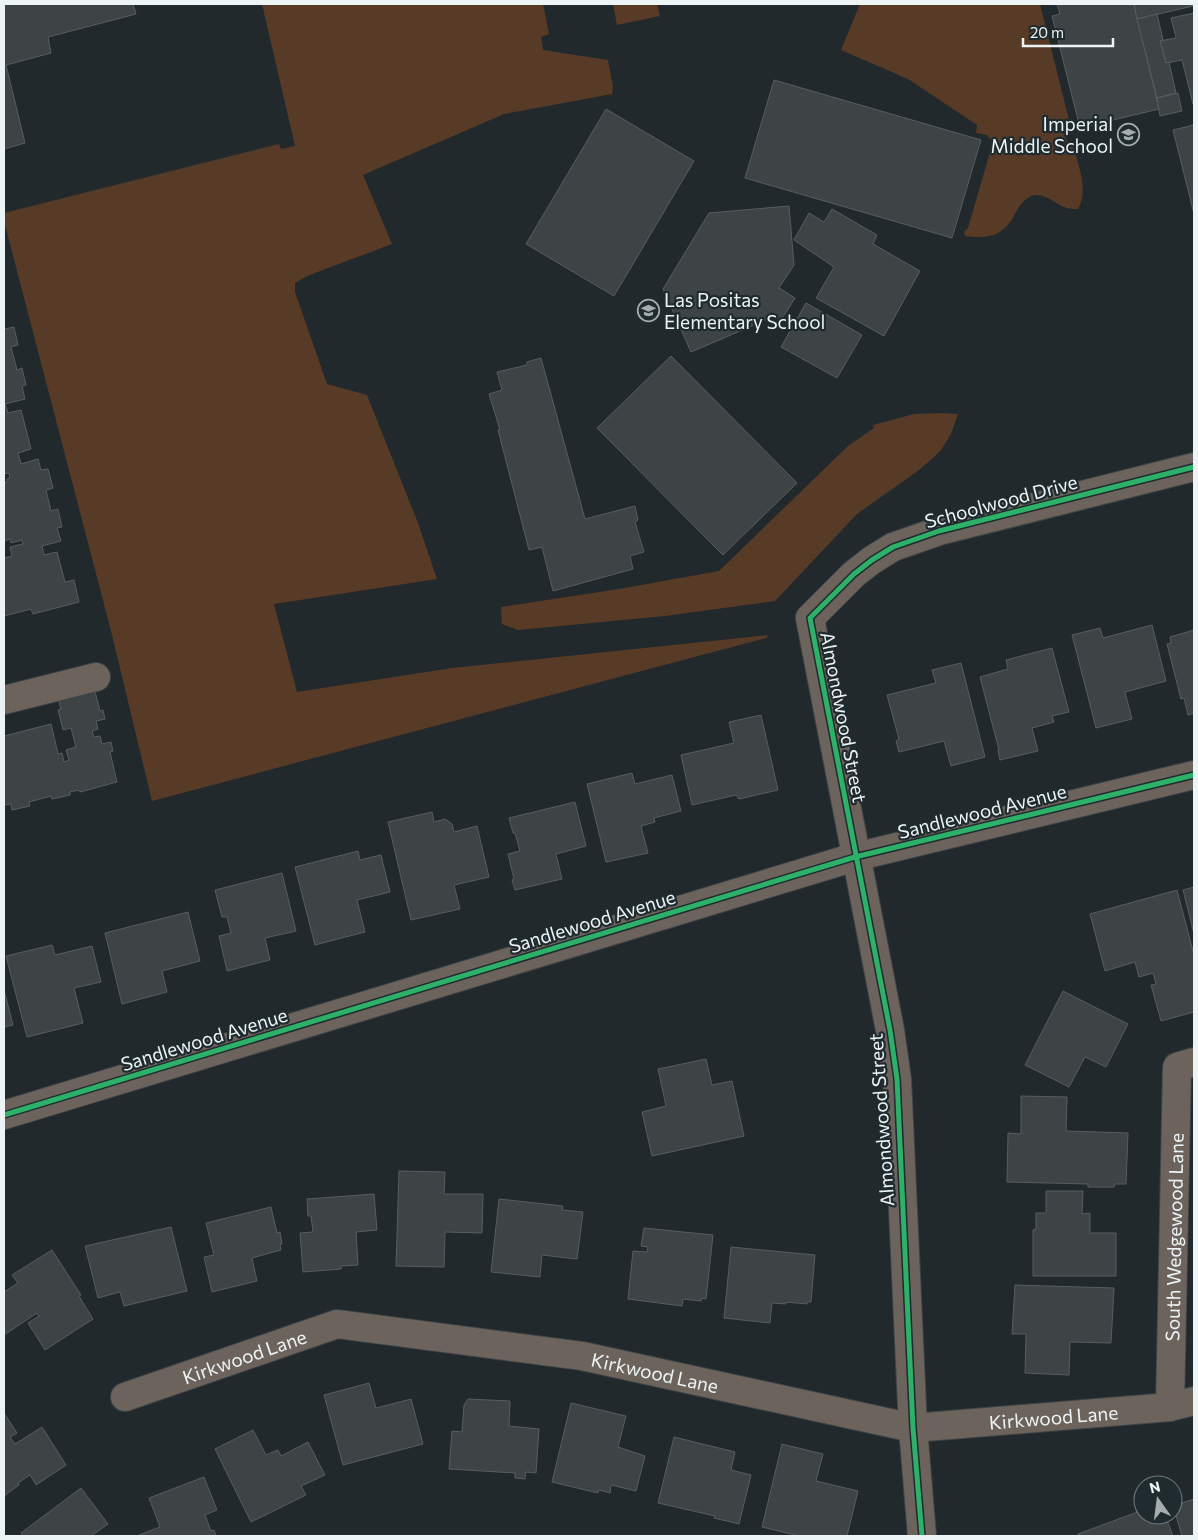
<svg xmlns="http://www.w3.org/2000/svg" width="1198" height="1540" font-family="Commissioner,sans-serif">
<rect width="100%" height="100%" fill="#22292c"/>
<g fill="#583b26">
<polygon points="262,4 543,4 549,34 541,37 543,50 608,60 613,87 612,94 504,114 363,175 392,244 307,276 295,283 295,292 327,384 367,395 418,523 437,579 274,604 297,692 452,668 768,635 766,638 152,801 111,631 4,221 4,213 279,144 281,149 295,146"/>
<polygon points="613,4 657,4 660,16 617,25"/>
<path d="M860 4H1040L1069 120 1062 122 1068 146 1073 145C1078 165 1089 190 1078 209 1074 209 1071 209 1067 208 1056 205 1044 191 1031 196 1023 200 1018 208 1014 216 1002 237 987 239 965 236L964 232 968 228 993 142 987 135 976 133 977 125 908 79 841 50Z"/>
<polygon points="944,413 958,414 951,434 941,450 934,457 919,470 857,514 775,601 665,616 518,630 502,624 501,607 619,589 719,571 848,446 874,428 873,425 914,414"/>
</g>
<g fill="#3e4445" stroke="#575d60">
<polygon points="4,4 133,4 136,14 48,37 51,53 6,65 25,143 4,149"/>
<polygon points="1057,4 1134,4 1159,109 1080,128 1052,16 1060,14"/>
<polygon points="1134,4 1192,4 1193,6 1137,19"/>
<polygon points="1194,13 1194,104 1193,104 1182,60 1166,63 1160,41 1176,38 1171,18"/>
<polygon points="1157,14 1163,40 1160,41 1166,63 1169,62 1176,93 1157,98 1137,19"/>
<polygon points="774,80 981,140 952,238 745,178"/>
<polygon points="1178,93 1182,111 1160,116 1157,98"/>
<polygon points="606,109 694,161 614,296 526,244"/>
<polygon points="1194,125 1194,214 1173,130"/>
<polygon points="789,206 794,265 779,288 795,298 777,327 760,317 752,326 691,352 663,289 709,213"/>
<polygon points="832,209 877,235 873,244 920,271 884,336 816,298 834,267 794,240 809,213 824,222"/>
<polygon points="806,303 862,335 837,378 781,347"/>
<polygon points="4,325 5,329 14,327 18,345 11,347 17,370 22,368 26,385 22,386 25,399 5,404 8,413 21,410 31,449 18,453 21,464 38,459 41,470 48,469 53,488 46,490 51,511 58,509 62,527 57,528 61,541 42,546 44,555 57,552 65,582 74,580 79,602 33,614 31,609 4,616 4,555 5,558 12,556 10,547 23,544 22,540 11,543 10,539 4,541 4,483 7,482 7,479 10,478 9,473 4,474"/>
<polygon points="671,356 797,483 723,555 597,428"/>
<polygon points="541,358 585,519 635,506 638,520 635,522 644,552 630,556 633,569 553,591 542,547 529,550 498,430 500,430 489,394 502,390 497,372 527,365 527,362"/>
<polygon points="1152,625 1166,681 1125,692 1132,719 1096,728 1072,635 1100,628 1103,638"/>
<polygon points="1194,630 1194,713 1188,715 1184,698 1181,699 1167,644 1171,643 1170,637"/>
<polygon points="1052,648 1069,712 1052,716 1054,722 1032,728 1038,751 1000,760 998,750 999,750 980,677 1008,669 1006,660"/>
<polygon points="961,663 985,757 951,766 944,741 899,752 896,741 899,739 887,695 936,683 932,670"/>
<polygon points="94,687 100,711 103,710 105,719 96,721 98,729 92,731 94,737 100,736 102,744 111,742 113,751 110,752 117,782 80,792 79,790 70,792 70,795 52,799 51,796 29,802 30,806 12,810 11,804 4,805 4,736 51,724 58,754 62,753 64,762 69,760 66,750 76,747 71,728 63,730 58,710 61,709 58,699"/>
<polygon points="761,715 778,790 739,799 736,795 692,805 681,755 734,743 729,722"/>
<polygon points="632,773 635,784 672,775 681,811 654,818 655,822 641,826 648,853 606,862 587,784"/>
<polygon points="575,802 586,846 556,854 562,879 515,890 512,880 514,879 508,854 520,851 515,833 513,833 509,818"/>
<polygon points="432,812 434,822 445,819 452,824 454,832 477,826 489,877 454,885 460,909 411,920 388,822"/>
<polygon points="358,851 360,860 381,855 390,892 357,900 365,932 315,945 295,867"/>
<polygon points="282,873 296,931 265,938 270,960 227,971 219,936 231,933 227,917 222,917 215,890"/>
<polygon points="1194,887 1194,934 1183,890"/>
<polygon points="1177,890 1194,955 1194,1012 1161,1021 1151,985 1156,984 1153,973 1139,977 1135,962 1105,971 1090,914"/>
<polygon points="188,912 200,961 162,971 167,992 122,1004 105,933"/>
<polygon points="52,945 55,955 92,946 101,982 74,988 83,1023 27,1037 6,956"/>
<polygon points="4,990 13,1025 4,1027"/>
<polygon points="1063,991 1128,1024 1106,1067 1085,1057 1069,1087 1025,1065"/>
<polygon points="706,1059 712,1085 732,1081 744,1136 652,1156 642,1112 666,1106 658,1069"/>
<polygon points="1021,1096 1067,1097 1066,1131 1128,1133 1126,1184 1115,1184 1114,1187 1088,1187 1088,1184 1007,1182 1008,1133 1021,1134"/>
<polygon points="399,1171 445,1172 444,1194 483,1194 482,1233 445,1232 444,1267 396,1266"/>
<polygon points="1046,1191 1083,1191 1082,1214 1090,1213 1090,1233 1116,1233 1116,1276 1033,1276 1033,1230 1036,1229 1036,1213 1046,1213"/>
<polygon points="374,1194 377,1230 356,1232 358,1265 341,1266 341,1269 303,1272 300,1233 313,1232 311,1216 308,1216 307,1199"/>
<polygon points="499,1199 563,1206 562,1210 583,1212 577,1259 542,1255 540,1277 491,1272"/>
<polygon points="271,1207 277,1233 280,1232 282,1244 280,1244 281,1250 252,1258 257,1281 212,1292 204,1257 214,1255 206,1223"/>
<polygon points="171,1227 187,1291 124,1306 120,1292 98,1298 85,1246"/>
<polygon points="644,1228 713,1235 706,1299 702,1298 701,1301 683,1299 682,1306 628,1299 633,1251 647,1252 648,1247 641,1246"/>
<polygon points="731,1247 815,1255 811,1302 807,1302 807,1304 786,1302 786,1304 772,1303 770,1323 724,1318"/>
<polygon points="52,1250 81,1295 79,1296 93,1319 45,1350 28,1323 39,1316 37,1313 4,1335 4,1292 18,1283 12,1275"/>
<polygon points="1015,1285 1114,1288 1111,1343 1070,1342 1069,1375 1025,1373 1026,1334 1012,1334"/>
<polygon points="369,1383 376,1408 411,1399 423,1444 343,1465 324,1395"/>
<polygon points="468,1399 510,1401 509,1426 539,1429 536,1473 526,1472 525,1479 515,1478 515,1473 449,1469 452,1431 462,1432 464,1405"/>
<polygon points="571,1403 626,1416 618,1447 645,1456 636,1491 611,1485 610,1493 599,1490 598,1493 552,1482"/>
<polygon points="4,1413 17,1433 10,1437 15,1444 42,1427 66,1465 36,1485 30,1475 18,1483 19,1485 4,1496"/>
<polygon points="253,1430 266,1455 278,1450 281,1456 308,1442 325,1475 301,1486 306,1495 251,1522 215,1449"/>
<polygon points="674,1437 735,1452 731,1470 751,1475 739,1524 714,1518 715,1516 658,1503"/>
<polygon points="782,1444 823,1454 816,1481 858,1491 847,1536 799,1536 762,1527"/>
<polygon points="204,1477 217,1510 205,1515 211,1531 214,1530 216,1536 140,1536 139,1535 160,1527 149,1498"/>
<polygon points="81,1488 108,1524 91,1536 23,1536 21,1533"/>
<polygon points="1194,1499 1194,1536 1182,1536 1173,1506"/>
<polygon points="1143,1510 1143,1515 1165,1515 1173,1536 1079,1536 1078,1534"/>
</g>
<g fill="none" stroke-linecap="round" stroke-linejoin="round">
<defs>
<g id="minor">
<polyline points="4,700 96,677"/>
<polyline points="4,1115 855,857 1194,775"/>
<path id="s1" d="M125 1397 337 1324 582 1356 913 1428 1170 1407 1194 1401"/>
<path id="s2" d="M1170 1407 1177 1067 1194 1062"/>
<polyline points="922,1536 913,1428 897,1079 890,1030 810,618 854,574 872,560 893,547 939,531 1194,467"/>
</g>
</defs>
<use href="#minor" stroke="#3f4547" stroke-width="30"/>
<use href="#minor" stroke="#6c635c" stroke-width="28"/>
<defs>
<g id="cycleway">
<polyline points="4,1115 855,857 1194,775"/>
<polyline points="922,1536 913,1428 897,1079 890,1030 810,618 854,574 872,560 893,547 939,531 1194,467"/>
</g>
</defs>
<use href="#cycleway" stroke="#1f2b2f" stroke-width="8"/>
<use href="#cycleway" stroke="#2db169" stroke-width="5"/>
</g>
<defs>
<symbol id="school-ring" viewBox="-11 -11 22 22"><circle r="9.5" fill="#1f2b2f" stroke="#a5adaf" stroke-width="1.5"/><path d="M0-5L7-2L0 1L-7-2ZM-4 1L0 2.5L4 1V4Q0 6-4 4Z" fill="#a5adaf"/></symbol>
</defs>
<g fill-rule="evenodd">
<use href="#school-ring" x="1116" y="122" width="25" height="25"/>
<use href="#school-ring" x="636" y="298" width="25" height="25"/>
</g>
<g text-anchor="middle" dominant-baseline="central" stroke-width="4.5" stroke-linejoin="round" paint-order="stroke">
<g font-size="19" fill="#ecf4f6" stroke="#1f2b2f" text-anchor="end">
<text x="1113" y="123">Imperial<tspan x="1113" dy="22">Middle School</tspan></text>
<text x="664" y="299" text-anchor="start">Las Positas<tspan x="664" dy="22">Elementary School</tspan></text>
</g>
<g font-size="19" fill="#ecf4f6" stroke="#1f2b2f">
<text transform="translate(1001 501) rotate(-15)">Schoolwood Drive</text>
<text transform="translate(844 717) rotate(79)">Almondwood Street</text>
<text transform="translate(982 811) rotate(-14)">Sandlewood Avenue</text>
<text transform="translate(592 921) rotate(-17)">Sandlewood Avenue</text>
<text transform="translate(204 1039) rotate(-17)">Sandlewood Avenue</text>
<text transform="translate(881 1120) rotate(-94)">Almondwood Street</text>
<text stroke="none"><textPath href="#s2" startOffset="170">South Wedgewood Lane</textPath></text>
<text stroke="none"><textPath href="#s1" startOffset="126">Kirkwood Lane</textPath></text>
<text stroke="none"><textPath href="#s1" startOffset="546">Kirkwood Lane</textPath></text>
<text stroke="none"><textPath href="#s1" startOffset="951">Kirkwood Lane</textPath></text>
</g>
</g>
<rect width="1198" height="1540" fill="none" stroke="#ecf4f6" stroke-width="10"/>
<g transform="translate(1158 1500) rotate(346)"><circle r="24" fill="#1f2b2f" stroke="#717b7f"/>
<path d="M0-4L9 19L0 12L-9 19Z" fill="#a5adaf"/>
<text y="-8" font-size="14" font-weight="bold" text-anchor="middle" fill="#ecf4f6">N</text>
</g>
<path d="M1023 38v8h90v-8" fill="none" stroke="#ecf4f6" stroke-width="2.5"/>
<text x="1030" y="38" font-size="15" fill="#ecf4f6" stroke="#1f2b2f" stroke-width="4" paint-order="stroke">20 m</text>
</svg>
